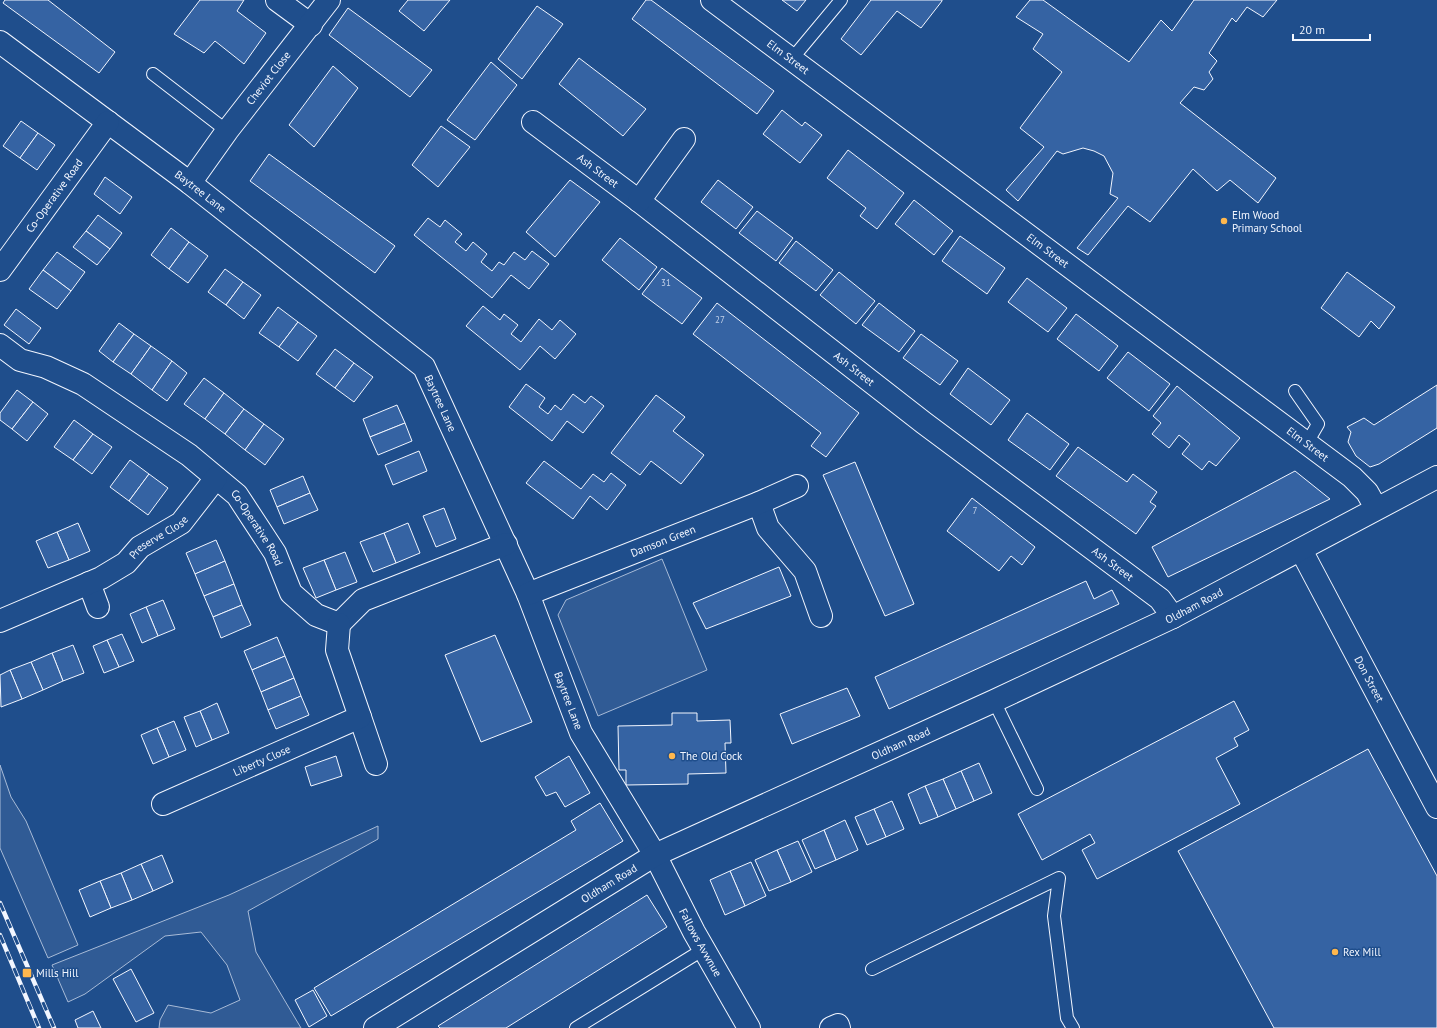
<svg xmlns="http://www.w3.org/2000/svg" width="1437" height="1028" font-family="'PT Sans',sans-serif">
<rect width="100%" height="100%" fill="#1f4e8c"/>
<g fill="#305b95" stroke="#a8bbd7">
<polygon points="662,559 707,670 598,716 558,615 566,600"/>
<polygon points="0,765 11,797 26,821 78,945 48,958 0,848"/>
<polygon points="378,826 378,839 248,911 256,952 301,1028 159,1028 160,1020 168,1005 211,1013 240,1000 227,965 201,932 165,936 85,994 68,1002 52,965 229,895"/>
</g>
<g fill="#3563a3" stroke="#f2f6ff">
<polygon points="5,0 48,0 115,52 99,73 3,3"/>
<polygon points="200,0 244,0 237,11 266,33 244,64 215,41 204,53 174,34"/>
<polygon points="408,0 450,0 424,31 399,11"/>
<polygon points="646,0 651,0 774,91 757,114 632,19"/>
<polygon points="782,0 806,0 797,11"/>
<polygon points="871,0 942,0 942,1 921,28 897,11 861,55 841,39"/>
<polygon points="1030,0 1043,0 1129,62 1161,20 1172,31 1194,0 1277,0 1263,17 1247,7 1236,22 1232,18 1209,53 1217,61 1209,72 1213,79 1204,90 1194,87 1180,103 1276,178 1258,203 1230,180 1217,191 1193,169 1150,222 1128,206 1088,255 1077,248 1118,198 1110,194 1113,173 1104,156 1094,151 1083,148 1063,154 1057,151 1018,201 1006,190 1044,147 1020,128 1062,72 1033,49 1043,34 1016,17"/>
<polygon points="537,6 563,24 522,79 498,59"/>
<polygon points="348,8 432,70 410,97 329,35"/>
<polygon points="579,58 646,109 623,136 559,84"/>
<polygon points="491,62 517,85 475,140 447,120"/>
<polygon points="333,66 358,88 314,147 289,125"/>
<polygon points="782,110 802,126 805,122 822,135 800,163 763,134"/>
<polygon points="21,121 38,133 20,158 3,146"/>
<polygon points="441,126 470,147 438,187 412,165"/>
<polygon points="38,133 55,145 37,170 20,158"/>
<polygon points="848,150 904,193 877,229 860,216 866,208 827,178"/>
<polygon points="269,154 395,246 375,273 250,181"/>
<polygon points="105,177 132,197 120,214 94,194"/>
<polygon points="570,180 600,202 555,257 526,232"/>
<polygon points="718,180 753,207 736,229 701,202"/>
<polygon points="914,200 953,231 934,255 895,224"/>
<polygon points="757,211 793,238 776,261 739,233"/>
<polygon points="98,215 122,233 110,249 86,231"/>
<polygon points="428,218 440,227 445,220 462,234 455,242 466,251 473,242 487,254 481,262 492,271 499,262 504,265 514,252 525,260 532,251 549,264 529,289 511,275 492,298 414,235"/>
<polygon points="171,228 189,242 169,269 151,255"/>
<polygon points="86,231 110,249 97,265 73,247"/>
<polygon points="960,236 1005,268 987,294 942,261"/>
<polygon points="620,238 657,267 639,290 602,260"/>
<polygon points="796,241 833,270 816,291 779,263"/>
<polygon points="189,242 208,256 188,283 169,269"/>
<polygon points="57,252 85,272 71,291 43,270"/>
<polygon points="662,268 702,298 682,324 642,294"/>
<polygon points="225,269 243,282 226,305 208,292"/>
<polygon points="43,270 71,291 57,309 29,289"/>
<polygon points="839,272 875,301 856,324 820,295"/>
<polygon points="1347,272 1395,307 1379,329 1371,321 1359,337 1321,308"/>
<polygon points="1027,278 1067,308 1048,332 1008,302"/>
<polygon points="243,282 261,295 244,319 226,305"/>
<polygon points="717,303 859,413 826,457 811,446 821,433 693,334"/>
<polygon points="879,303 915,331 899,352 862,325"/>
<polygon points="483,306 500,320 504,314 518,325 511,334 521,342 539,319 552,330 560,320 576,334 555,359 540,346 520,370 466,326"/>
<polygon points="278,307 298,322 279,347 259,333"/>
<polygon points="16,309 41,328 29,344 4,325"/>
<polygon points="1076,314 1118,346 1099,371 1057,339"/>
<polygon points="298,322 317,336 298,361 279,347"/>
<polygon points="119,323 134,334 113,362 99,351"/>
<polygon points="134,334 151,346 131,374 113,362"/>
<polygon points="921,334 958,361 940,385 903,358"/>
<polygon points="151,346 172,361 152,390 131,374"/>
<polygon points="335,349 354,363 335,388 316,374"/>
<polygon points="1128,352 1170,384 1149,411 1107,378"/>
<polygon points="172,361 187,373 167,401 152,390"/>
<polygon points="354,363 373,377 354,402 335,388"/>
<polygon points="968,368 1010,400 991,425 950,394"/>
<polygon points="204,378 224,393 205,419 184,404"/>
<polygon points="526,384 545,398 539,407 548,414 555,405 561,410 573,394 585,403 591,396 604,406 583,433 567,421 552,441 509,407"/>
<polygon points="1437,385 1437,428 1379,464 1370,467 1356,456 1348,442 1351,432 1347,427 1364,418 1374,425"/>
<polygon points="1177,386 1240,438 1216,466 1209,461 1202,470 1182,454 1190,444 1179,435 1169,448 1152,434 1161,423 1153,416"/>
<polygon points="17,390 33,402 12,429 0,420 0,413"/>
<polygon points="224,393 244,409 225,434 205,419"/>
<polygon points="656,395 685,417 673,431 704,455 681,484 651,461 640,475 611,453"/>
<polygon points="33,402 48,414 27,441 12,429"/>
<polygon points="397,405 405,423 370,437 363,419"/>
<polygon points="244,409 264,424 245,450 225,434"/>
<polygon points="1027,413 1069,444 1050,470 1008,440"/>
<polygon points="74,420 93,434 73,460 54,447"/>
<polygon points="405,423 412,441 378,455 370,437"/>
<polygon points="264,424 284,439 265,465 245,450"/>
<polygon points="93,434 112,447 92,474 73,460"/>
<polygon points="1078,447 1127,482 1133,474 1157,492 1150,502 1156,506 1136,534 1056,476"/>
<polygon points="419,451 427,471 393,485 385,465"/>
<polygon points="130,460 149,474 129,501 110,487"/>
<polygon points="544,461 581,489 593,474 604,482 611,473 626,485 607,510 590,496 573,519 526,483"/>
<polygon points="855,462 914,604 885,616 823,475"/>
<polygon points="1295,471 1330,499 1168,577 1152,547"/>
<polygon points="149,474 168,488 148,515 129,501"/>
<polygon points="303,476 310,493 277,507 270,490"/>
<polygon points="310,493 318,510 284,524 277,507"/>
<polygon points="972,498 1035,547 1022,565 1011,556 999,571 947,531"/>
<polygon points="444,508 456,539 436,547 423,516"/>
<polygon points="78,523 90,551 69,560 57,532"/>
<polygon points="408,523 420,553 396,563 384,533"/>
<polygon points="57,532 69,560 48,568 36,541"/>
<polygon points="384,533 396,563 373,572 360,542"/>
<polygon points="216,540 225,561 195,574 186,553"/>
<polygon points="345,552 357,582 336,590 324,560"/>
<polygon points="324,560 336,590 316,598 303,568"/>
<polygon points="225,561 234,584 204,596 195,574"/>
<polygon points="779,567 791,596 706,629 693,603"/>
<polygon points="1086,581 1094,599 1112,590 1119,604 889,709 875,677"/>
<polygon points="234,584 242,605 213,617 204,596"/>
<polygon points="163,600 175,629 158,636 146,607"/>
<polygon points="242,605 251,625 221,638 213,617"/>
<polygon points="146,607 158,636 142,643 130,614"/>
<polygon points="122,634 134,661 119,667 107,640"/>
<polygon points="495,635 532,722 481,742 445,655"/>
<polygon points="277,637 285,656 252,670 244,651"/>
<polygon points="107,640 119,667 104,673 93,646"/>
<polygon points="73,645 84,673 63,681 52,653"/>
<polygon points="52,653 63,681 43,690 31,662"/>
<polygon points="285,656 294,678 261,692 252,670"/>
<polygon points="31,662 43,690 22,699 10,670"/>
<polygon points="10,670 22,699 1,707 0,675"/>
<polygon points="294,678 301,696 268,710 261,692"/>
<polygon points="847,688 860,716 792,744 780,714"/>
<polygon points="301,696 309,715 276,729 268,710"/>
<polygon points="1234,701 1249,730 1234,738 1238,746 1216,758 1240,804 1097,879 1082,850 1095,843 1090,834 1042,860 1018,814"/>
<polygon points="217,703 229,733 212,740 200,711"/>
<polygon points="200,711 212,740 196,747 184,717"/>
<polygon points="672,713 697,713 697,721 730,720 731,743 725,743 726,773 688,774 688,784 626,785 626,770 619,770 618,726 672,725"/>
<polygon points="174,721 186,750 169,757 157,728"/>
<polygon points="157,728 169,757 153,764 141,735"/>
<polygon points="1368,749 1437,876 1437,1028 1274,1028 1178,851"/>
<polygon points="336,756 342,776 311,786 305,767"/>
<polygon points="569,756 590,793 565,807 556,792 546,796 535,777"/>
<polygon points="979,763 992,793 974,801 961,771"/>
<polygon points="961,771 974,801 956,809 943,779"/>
<polygon points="943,779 956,809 938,817 925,786"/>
<polygon points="925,786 938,817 920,824 908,794"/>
<polygon points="892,801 904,829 886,837 874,809"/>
<polygon points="600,803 623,841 331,1016 314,988 576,830 571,821"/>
<polygon points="874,809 886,837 867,845 855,817"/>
<polygon points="845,820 858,850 836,860 824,830"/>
<polygon points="824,830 836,860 815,869 802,840"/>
<polygon points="798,841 812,872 791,882 777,850"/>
<polygon points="777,850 791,882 769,891 755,860"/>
<polygon points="162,855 173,882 153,891 141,864"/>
<polygon points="751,862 766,896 745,906 730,871"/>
<polygon points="141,864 153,891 132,900 121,873"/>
<polygon points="730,871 745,906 725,915 710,880"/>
<polygon points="121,873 132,900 111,908 100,881"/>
<polygon points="100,881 111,908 90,917 79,890"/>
<polygon points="647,895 667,927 506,1028 440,1028 438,1026"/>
<polygon points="131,969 154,1013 136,1022 113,979"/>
<polygon points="313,990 327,1016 309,1027 295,1000"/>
<polygon points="93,1011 101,1028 78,1028 75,1020"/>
</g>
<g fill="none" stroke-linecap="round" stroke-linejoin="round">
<defs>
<g id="lane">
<polyline points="791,60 841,0"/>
<polyline points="153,74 227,131"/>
<polyline points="1295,391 1318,424 1307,443"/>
<polyline points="994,701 1037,789"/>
<polyline points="872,969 1059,878 1054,916 1067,1018 1073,1028"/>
<polyline points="576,1028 704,949"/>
</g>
<g id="street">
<polyline points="277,0 311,25"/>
<path id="s1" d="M712 0 1352 477 1367 492 1376 508"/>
<path id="s2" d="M0 42 190 183 424 367 528 594 581 733 655 855 694 932 749 1028"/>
<path id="s3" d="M533 122 639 201 924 423 1160 599 1173 617"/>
<path id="s4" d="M190 183 227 131 329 0"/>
<polyline points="639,201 684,139"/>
<path id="s5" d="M0 270 108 122"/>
<path id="s6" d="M0 345 20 360 46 367 83 384 189 455 237 495 275 553 291 593 316 615 339 624 363 600 506 544"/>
<polyline points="759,503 768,528 805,571 821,616"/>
<path id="s7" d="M1301 550 1437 807"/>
<polyline points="89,583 98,607"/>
<path id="s8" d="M528 594 759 503 797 486"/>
<path id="s9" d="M0 621 101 578 126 563 140 547 181 523 216 478"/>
<polyline points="360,717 376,764"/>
<path id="s10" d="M163 804 360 717 337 650 339 624"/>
<polyline points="831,1028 838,1025 839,1028"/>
</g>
<g id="primary">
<path id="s11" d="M375 1028 655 855 994 701 1173 617 1437 477"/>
</g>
</defs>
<use href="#lane" stroke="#f2f6ff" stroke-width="14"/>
<use href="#street" stroke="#f2f6ff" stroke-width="24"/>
<use href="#primary" stroke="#f2f6ff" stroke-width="24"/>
<use href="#lane" stroke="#1f4e8c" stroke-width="12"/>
<use href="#street" stroke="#1f4e8c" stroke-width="22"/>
<use href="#primary" stroke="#1f4e8c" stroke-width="22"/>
<defs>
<g id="rail">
<polyline points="0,903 54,1028"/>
<polyline points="0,935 39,1028"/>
</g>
</defs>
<use href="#rail" stroke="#f2f6ff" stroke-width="4.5"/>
<use href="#rail" stroke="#1f4e8c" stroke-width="3" stroke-dasharray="9" stroke-linecap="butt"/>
</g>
<g fill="#ffb74d" stroke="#1f4e8c" stroke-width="1.5">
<circle cx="1224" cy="221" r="4"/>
<circle cx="672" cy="756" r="4"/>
<circle cx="1335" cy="952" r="4"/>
<rect x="22" y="968" width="10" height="10" rx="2"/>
</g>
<g text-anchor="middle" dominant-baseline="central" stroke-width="3" stroke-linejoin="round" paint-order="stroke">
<g font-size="9" fill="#c3d1e8">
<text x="666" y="282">31</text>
<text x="720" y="319">27</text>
<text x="975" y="510">7</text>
</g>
<g font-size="11" fill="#f2f6ff" stroke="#1f4e8c">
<text stroke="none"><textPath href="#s1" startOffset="95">Elm Street</textPath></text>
<text stroke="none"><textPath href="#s4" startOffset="131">Cheviot Close</textPath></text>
<text stroke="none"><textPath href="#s3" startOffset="81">Ash Street</textPath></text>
<text stroke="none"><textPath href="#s2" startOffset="250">Baytree Lane</textPath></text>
<text stroke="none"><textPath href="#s5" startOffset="92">Co-Operative Road</textPath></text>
<text stroke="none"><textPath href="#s1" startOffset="419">Elm Street</textPath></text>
<text stroke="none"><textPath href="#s3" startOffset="405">Ash Street</textPath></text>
<text stroke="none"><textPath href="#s2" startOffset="574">Baytree Lane</textPath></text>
<text stroke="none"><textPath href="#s1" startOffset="743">Elm Street</textPath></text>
<text stroke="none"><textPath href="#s6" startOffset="321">Co-Operative Road</textPath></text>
<text stroke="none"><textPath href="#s9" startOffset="181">Preserve Close</textPath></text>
<text stroke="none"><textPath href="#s8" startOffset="145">Damson Green</textPath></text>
<text stroke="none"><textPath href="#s3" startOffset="729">Ash Street</textPath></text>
<text stroke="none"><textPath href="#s11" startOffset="923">Oldham Road</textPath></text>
<text stroke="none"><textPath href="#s7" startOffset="146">Don Street</textPath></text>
<text stroke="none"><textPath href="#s2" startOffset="898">Baytree Lane</textPath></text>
<text stroke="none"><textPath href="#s11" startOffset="599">Oldham Road</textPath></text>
<text stroke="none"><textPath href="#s10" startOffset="108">Liberty Close</textPath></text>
<text stroke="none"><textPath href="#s11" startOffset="275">Oldham Road</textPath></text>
<text stroke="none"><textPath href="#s2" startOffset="1174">Fallows Avwnue</textPath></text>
</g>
<g font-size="11" fill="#f2f6ff" stroke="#1f4e8c" text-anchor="start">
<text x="1232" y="215">Elm Wood<tspan x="1232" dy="13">Primary School</tspan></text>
<text x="680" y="756">The Old Cock</text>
<text x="1343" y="952">Rex Mill</text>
<text x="36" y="973">Mills Hill</text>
</g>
</g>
<path d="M1293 34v6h77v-6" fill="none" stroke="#f2f6ff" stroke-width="2"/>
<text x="1299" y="34" font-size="12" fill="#f2f6ff" stroke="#1f4e8c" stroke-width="3" paint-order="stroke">20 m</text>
</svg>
